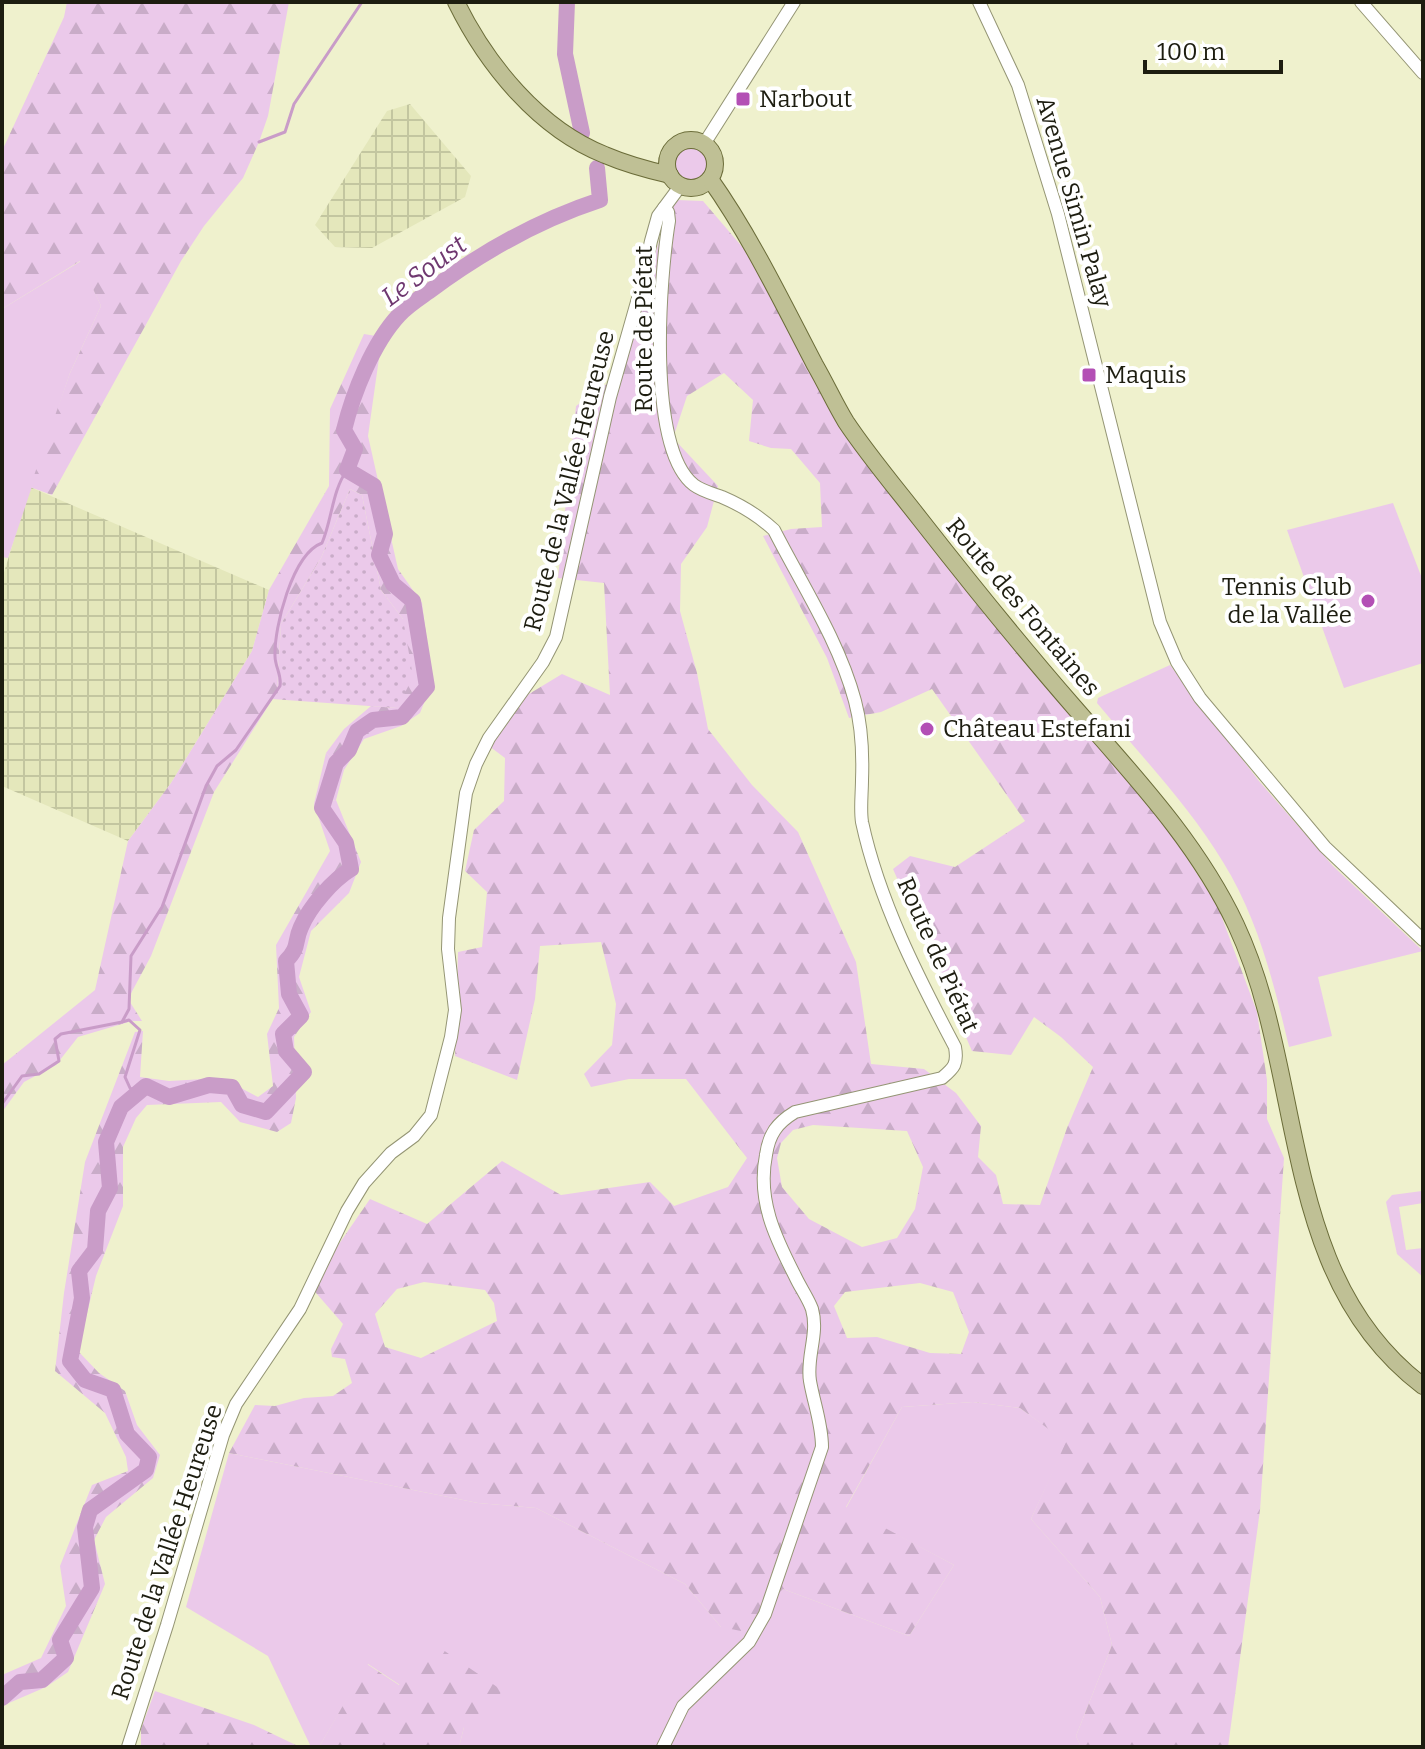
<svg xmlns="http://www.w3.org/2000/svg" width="1425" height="1749" font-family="Bitter,serif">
<defs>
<pattern id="industrial-grid" width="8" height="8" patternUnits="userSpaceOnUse" patternTransform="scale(2)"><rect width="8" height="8" fill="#e4e7bb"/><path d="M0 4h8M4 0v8" fill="none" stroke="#c3c6a0"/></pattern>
<pattern id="forest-firs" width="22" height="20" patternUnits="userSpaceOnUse" patternTransform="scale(2)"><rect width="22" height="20" fill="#ebc9ea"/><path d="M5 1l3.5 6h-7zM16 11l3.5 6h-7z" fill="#c9acc8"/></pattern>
<pattern id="park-dots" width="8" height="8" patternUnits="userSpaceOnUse" patternTransform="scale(2)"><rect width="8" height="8" fill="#ebc9ea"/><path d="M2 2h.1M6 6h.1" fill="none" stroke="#c9acc8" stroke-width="1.8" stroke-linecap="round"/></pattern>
</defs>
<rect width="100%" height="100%" fill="#eff1cd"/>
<g fill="url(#industrial-grid)">
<polygon points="410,104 471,176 465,197 372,248 335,247 315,225 387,111"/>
<polygon points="30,487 269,590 252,651 171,783 128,841 2,786 2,579"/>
</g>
<g fill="#ebc9ea">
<circle cx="691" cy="164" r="16"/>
<polygon points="81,261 101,306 70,373 8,558 2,557 2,309"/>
<polygon points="1393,503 1423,581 1423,663 1344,688 1287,530"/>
<path d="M1170 665 1259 781 1333 866 1423 951 1318 977 1332 1036 1289 1047C1274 984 1258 918 1223 862 1188 804 1140 755 1097 703L1098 698Z"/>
<polygon points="326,753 344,770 336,800 314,804"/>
<polygon points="1422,1191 1423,1203 1399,1207 1406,1250 1423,1248 1423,1277 1397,1254 1386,1202 1392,1195"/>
<polygon points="973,1402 1020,1408 1067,1442 1031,1519 1100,1597 1112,1645 1076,1736 1081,1747 459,1747 464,1727 368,1664 319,1747 311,1747 268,1656 186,1607 229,1453 478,1503 536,1508 685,1584 721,1627 783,1589 909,1636 954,1565 846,1508 902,1407"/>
</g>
<g fill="url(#forest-firs)" fill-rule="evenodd">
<polygon points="67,2 289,2 268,116 259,142 243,178 204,226 181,261 52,495 30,487 70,373 101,306 80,261 2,309 2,151 64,17"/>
<path d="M677 200 703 201 750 256 839 427 983 612 1161 817 1218 907 1257 1012 1267 1080V1119L1284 1158 1260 1510 1228 1747H1081L1076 1736 1112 1645 1100 1597 1031 1519 1066 1442 1020 1408 973 1402 902 1407 846 1507 954 1565 909 1636 783 1589 741 1631 721 1627 685 1584 536 1508 478 1503 229 1453 255 1405 275 1406 304 1398 333 1396 352 1383 345 1359 332 1357 331 1349 343 1324 310 1286 370 1199 427 1224 502 1161 561 1195 650 1182 674 1206 728 1187 747 1158 686 1079H629L591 1087 584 1074 612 1045 616 1004 601 942 540 946 535 999 517 1080 455 1056 458 952 482 947 487 892 465 871 474 830 504 801 505 758 489 746 524 697 562 674 610 695 604 583 558 578 576 406 619 375 666 218ZM724 373 753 400 749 441 771 448 791 449 820 483 822 527 791 529 763 536 827 658 849 718 881 712 932 689 1025 821 955 867 910 856 893 869 972 1051 1011 1055 1034 1017 1061 1037 1093 1067 1067 1128 1040 1205 1003 1204 996 1175 978 1157 981 1126 956 1093 924 1069 871 1064 856 962 798 832 752 785 708 729 697 673 680 611 681 564 707 527 718 486 673 438 687 396ZM813 1125 907 1131 923 1167 915 1209 897 1238 862 1247 809 1219 782 1187 777 1158 781 1143 793 1130ZM424 1282 485 1290 494 1303 497 1321 421 1358 385 1347 375 1314 397 1289ZM920 1283 953 1292 969 1332 961 1354 930 1353 877 1337 847 1338 834 1306 845 1292Z"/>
<polygon points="364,334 382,337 368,436 398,569 422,603 432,683 420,713 401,726 364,739 344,770 326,753 344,729 371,706 397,708 403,619 381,590 362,495 350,489 321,558 281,624 277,692 214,792 151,956 128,999 142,1021 132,1021 78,1037 56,1065 24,1082 2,1112 2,1065 95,990 128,841 171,783 252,651 269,590 329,486 330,409"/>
<polygon points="336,800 361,862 349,893 311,931 299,977 311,1012 294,1037 296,1098 291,1123 277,1132 240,1122 221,1102 147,1105 136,1118 123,1147 123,1206 96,1276 78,1351 99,1373 125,1391 137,1425 160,1455 153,1478 106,1517 94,1540 105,1584 68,1672 46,1687 2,1706 2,1675 41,1658 66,1606 60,1566 92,1485 128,1471 126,1457 105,1413 55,1371 64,1293 85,1162 135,1032 143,1031 140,1077 169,1081 222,1078 258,1097 273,1086 267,1034 279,1008 276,945 330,851 314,804"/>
<polygon points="430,1641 503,1691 464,1727 459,1747 319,1747 367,1664 399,1685"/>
<polygon points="155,1691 254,1725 300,1747 141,1747 141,1729"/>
</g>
<polygon fill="url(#park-dots)" points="350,489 362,495 381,590 403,619 413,677 397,708 272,699 277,692 281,624 321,558"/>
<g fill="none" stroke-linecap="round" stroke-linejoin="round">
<g stroke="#c99cc8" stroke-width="3">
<polyline points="259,142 285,132 294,104 362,2"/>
<polyline points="122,1022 129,1020 140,1030 125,1077 130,1088 138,1094"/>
<path d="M2 1104 22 1076 39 1074 59 1061 55 1039 61 1034 122 1022 129 1009 131 956 162 907 206 786 217 766 236 750 280 686C282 675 275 667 275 656 274 628 292 554 322 543 332 520 332 491 347 470"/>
</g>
<g stroke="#c99cc8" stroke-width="16">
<polyline points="567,2 565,54 582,133"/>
<path d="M2 1698 20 1682 42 1680 66 1658 60 1640 92 1588 85 1527 90 1510 146 1470 149 1457 127 1434 113 1390 85 1380 70 1361 82 1298 79 1271 95 1250 98 1211 110 1188 106 1142 121 1107 146 1086 169 1097 209 1085 232 1087 242 1105 266 1112 304 1072 286 1051 283 1034 301 1016 289 994 286 961C300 947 294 942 301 927 310 906 333 880 351 869L346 843 322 808 336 763 349 750 357 731 373 720 402 717 427 687 413 601 393 584 379 555 385 534 374 486 347 470 355 449 344 430C353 393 373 343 399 315 407 306 418 299 428 292 479 254 539 220 600 200L597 168"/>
</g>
<defs>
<g id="tertiary">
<polyline points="979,2 1018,85 1058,214 1160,622 1177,662 1200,698 1325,847 1423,940"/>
<polyline points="1361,2 1423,73"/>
<polyline points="704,144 794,2"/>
<polyline points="128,1747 167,1625 223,1435 236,1404 300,1309 347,1211 364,1183 391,1153 414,1136 431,1115 451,1037 455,1010 448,949 449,918 466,793 476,764 489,738 543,662 556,637 610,397 639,295 651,241 658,216 681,185"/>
<path d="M663 1747 683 1706 749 1642 765 1614 822 1447C822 1424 814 1404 810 1381 806 1357 819 1334 812 1309 808 1298 800 1287 795 1276 775 1237 757 1200 766 1155 769 1134 777 1123 795 1112L942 1078C954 1068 958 1064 955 1047 918 977 879 901 862 822 860 809 862 793 862 780 863 753 862 727 855 701 839 641 802 585 774 530 758 515 743 506 722 497 714 494 702 491 694 485 646 448 660 276 669 221L668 212 664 208"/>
</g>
<g id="primary">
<path d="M456 2C487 65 539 129 605 155 626 164 648 170 670 175"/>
<circle cx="691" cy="164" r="24"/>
<path d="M710 179C751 237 782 302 815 365 826 384 835 404 846 422 868 455 895 487 920 519 970 583 1021 646 1074 707 1133 775 1197 842 1236 925 1307 1076 1277 1276 1423 1386"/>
</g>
</defs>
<use href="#tertiary" stroke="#949574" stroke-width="14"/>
<use href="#primary" stroke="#6b6c39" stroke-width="18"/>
<use href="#tertiary" stroke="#fff" stroke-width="12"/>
<use href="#primary" stroke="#bfc095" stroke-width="16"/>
</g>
<g fill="#b34fb5" stroke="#fff" stroke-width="3">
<rect x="735" y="91" width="16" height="16" rx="4"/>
<rect x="1081" y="367" width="16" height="16" rx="4"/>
<circle cx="1368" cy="601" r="8"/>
<circle cx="927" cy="729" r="8"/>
</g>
<g text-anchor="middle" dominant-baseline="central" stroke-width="8" stroke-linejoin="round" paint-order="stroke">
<g font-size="24" fill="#1d1d10" stroke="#fff" text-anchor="start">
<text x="759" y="99">Narbout</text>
<text x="1105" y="375">Maquis</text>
<text x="1352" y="587" text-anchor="end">Tennis Club<tspan x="1352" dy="28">de la Vallée</tspan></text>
<text x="943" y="729">Château Estefani</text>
</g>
<g font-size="24" fill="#1d1d10" stroke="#fff">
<text transform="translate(1074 202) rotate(74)">Avenue Simin Palay</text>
<text transform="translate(644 329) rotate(-90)">Route de Piétat</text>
<text transform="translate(569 481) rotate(-76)">Route de la Vallée Heureuse</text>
<text transform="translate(1023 607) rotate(50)">Route des Fontaines</text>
<text transform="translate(938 955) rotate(66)">Route de Piétat</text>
<text transform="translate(167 1552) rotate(-72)">Route de la Vallée Heureuse</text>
</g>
<g font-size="26" font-style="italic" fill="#6f3870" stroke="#fff">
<text transform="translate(424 271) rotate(-37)">Le Soust</text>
</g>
</g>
<rect width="1425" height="1749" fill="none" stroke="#1d1d10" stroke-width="8"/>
<path d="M1145 60v12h136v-12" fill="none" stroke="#1d1d10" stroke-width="4"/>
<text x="1157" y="60" font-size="24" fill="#1d1d10" stroke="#ffffff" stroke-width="6" paint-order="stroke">100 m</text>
</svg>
